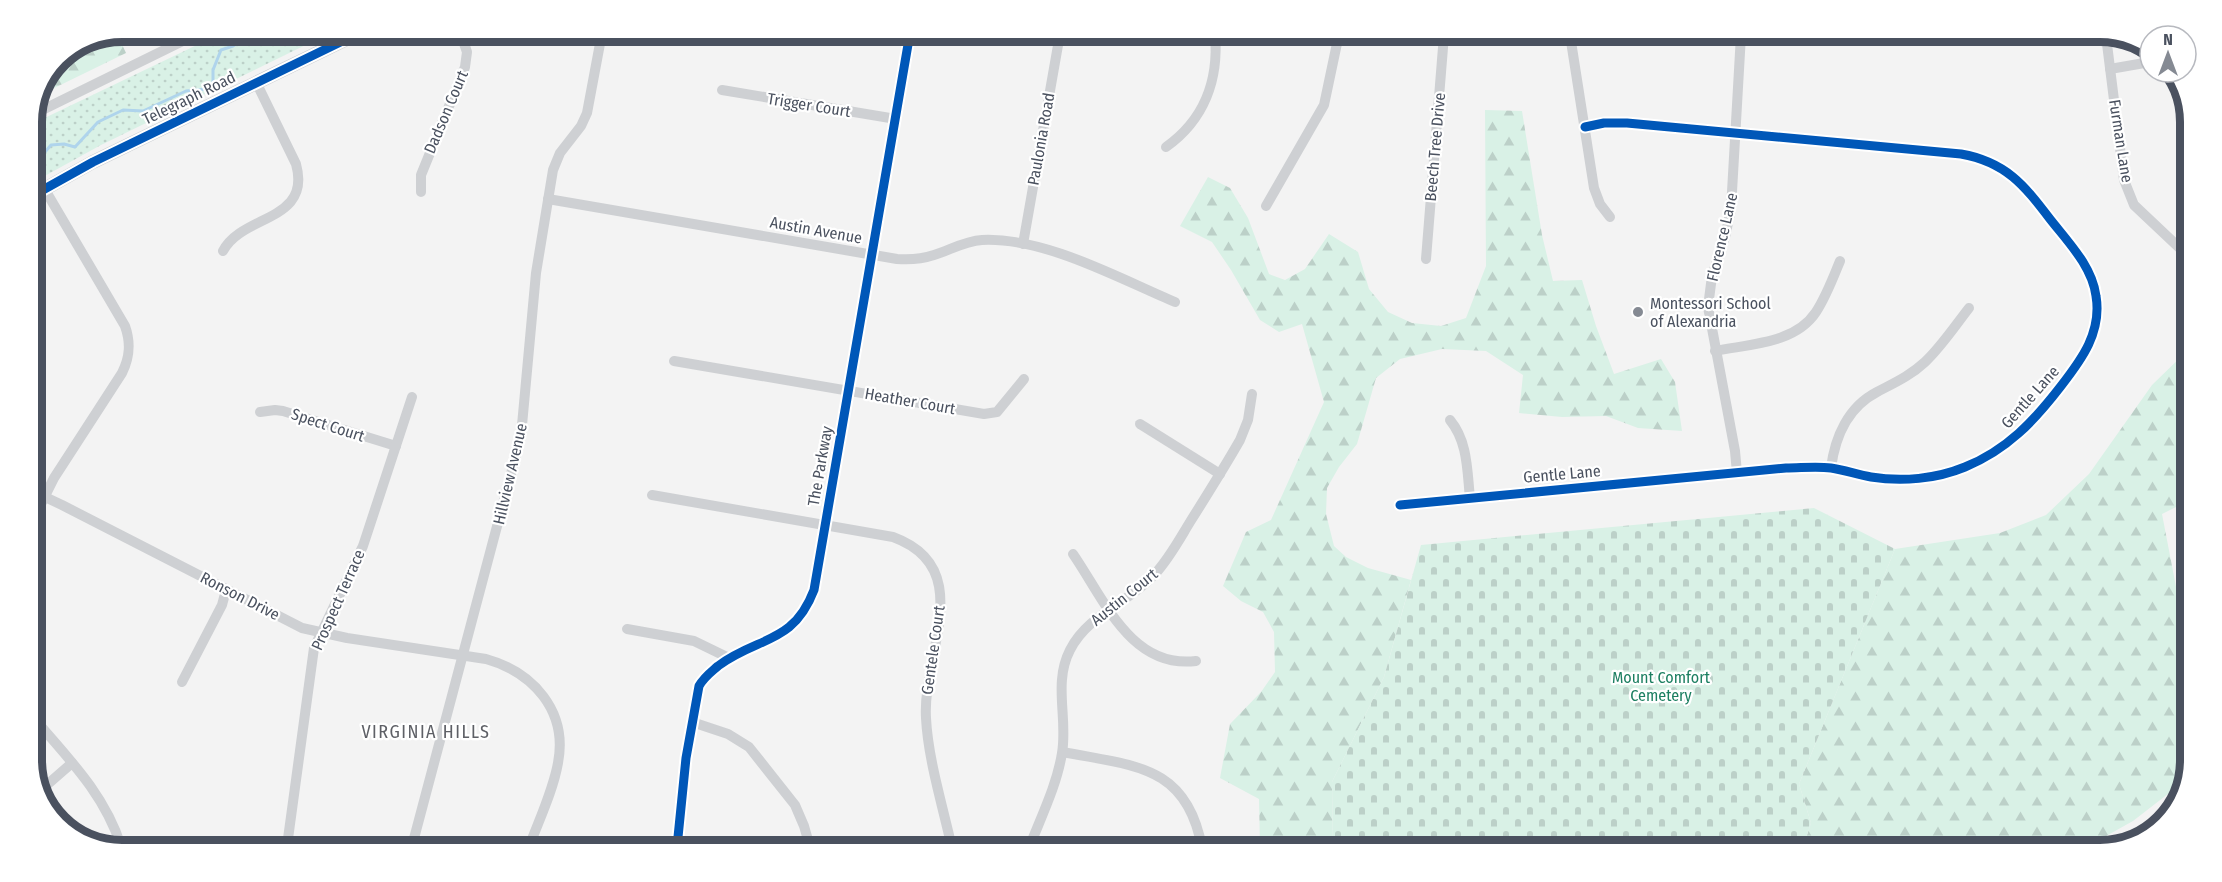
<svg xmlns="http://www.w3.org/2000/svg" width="2222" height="882" font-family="'Fira Sans Condensed',sans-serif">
<defs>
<pattern id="grass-dots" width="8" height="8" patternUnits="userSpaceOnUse" patternTransform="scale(1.5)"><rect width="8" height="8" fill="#d9f1e6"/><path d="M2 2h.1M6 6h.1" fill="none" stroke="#bcd0c8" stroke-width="1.8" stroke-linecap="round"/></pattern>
<pattern id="forest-firs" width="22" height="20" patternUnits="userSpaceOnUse" patternTransform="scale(1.5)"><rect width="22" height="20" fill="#d9f1e6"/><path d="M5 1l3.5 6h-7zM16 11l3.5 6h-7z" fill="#bcd0c8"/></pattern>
<pattern id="cemetery-stones" width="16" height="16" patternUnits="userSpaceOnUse" patternTransform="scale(1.5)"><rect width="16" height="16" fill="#d9f1e6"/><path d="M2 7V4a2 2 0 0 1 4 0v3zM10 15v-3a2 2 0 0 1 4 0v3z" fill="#bcd0c8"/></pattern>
</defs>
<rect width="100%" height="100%" fill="#f3f3f3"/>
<polygon fill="url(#grass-dots)" points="224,32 332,32 101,145 32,183 32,124"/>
<g fill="url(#forest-firs)">
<polygon points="117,33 126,53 42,94 58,58"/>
<polygon points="1485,110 1522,111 1542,235 1553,281 1582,280 1596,326 1614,374 1661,359 1675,382 1682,431 1638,428 1606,416 1562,417 1519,413 1523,375 1486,351 1442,349 1400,359 1376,378 1357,444 1339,467 1327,488 1326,514 1334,546 1346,557 1368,568 1411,580 1384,677 1332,782 1333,849 1260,848 1259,799 1220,778 1230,724 1261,692 1275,672 1274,632 1263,612 1241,601 1223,586 1246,532 1271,520 1324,402 1302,324 1279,332 1260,320 1231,270 1212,242 1180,226 1208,177 1230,188 1248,218 1269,274 1285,280 1305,269 1329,234 1358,252 1369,289 1388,312 1412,323 1441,326 1466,318 1486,266"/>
<polygon points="2189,349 2188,501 2162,514 2187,644 2186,780 2133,821 2081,850 1950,850 1938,844 1930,850 1802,850 1811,823 1799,784 1895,549 2000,533 2046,515 2089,474 2152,385"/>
</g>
<polygon fill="url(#cemetery-stones)" points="1814,508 1895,549 1799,784 1811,823 1802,850 1333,849 1332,782 1384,677 1421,545"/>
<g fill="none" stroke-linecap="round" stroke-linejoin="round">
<polyline stroke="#afd4ec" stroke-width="3" points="32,167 51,145 64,144 75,147 98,122 123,110 143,111 186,91 207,89 213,82 213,70 221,50 233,46 255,32"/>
<g stroke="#ced0d3" stroke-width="10">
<polyline points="1570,35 1594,188 1600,204 1610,217"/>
<polyline points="2106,36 2124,180 2134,205 2189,257"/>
<polyline points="2110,69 2150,62"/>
<polyline points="722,90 896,119"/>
<polyline points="32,115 201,32"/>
<path d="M1166 147C1204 120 1219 80 1215 34"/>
<polyline points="421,192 421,175 465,67 467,52 460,32"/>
<path d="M548 199 897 259C910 260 922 259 934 255 950 250 965 241 982 240 1045 237 1118 278 1175 302"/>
<polyline points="1266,206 1324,105 1339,34"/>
<polyline points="1023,244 1060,34"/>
<path d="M223 251C242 214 312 222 296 164L256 82"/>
<polyline points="1426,259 1444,35"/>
<path d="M1715 351C1749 344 1795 344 1816 312 1826 297 1833 278 1840 261"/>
<polyline points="674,361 984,414 997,412 1024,379"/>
<polyline points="260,412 275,410 283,411 396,446"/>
<path d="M1450 420C1468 442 1467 470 1470 498"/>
<polyline points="1140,424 1220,474"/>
<path d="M1831 468C1835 437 1848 407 1877 392 1894 383 1910 376 1925 362 1941 347 1955 326 1969 308"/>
<polyline points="1737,473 1735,451 1708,307 1712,276 1725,237 1731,209 1741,35"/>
<path d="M32 494 45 497 62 505 302 628 347 638 486 659C533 672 568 711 558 763 553 791 539 820 529 847"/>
<path d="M652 495 893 537C978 568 922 654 926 718 928 759 943 807 952 848"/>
<path d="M1400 505 1786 468C1801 468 1816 466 1831 468 1845 470 1858 475 1871 477 1902 482 1936 479 1965 467 2007 450 2034 421 2061 386 2082 359 2102 332 2096 296 2092 266 2068 242 2050 219 2024 185 2006 162 1961 154L1627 123H1604L1585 127"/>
<path d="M32 522 54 478 122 373C130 357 131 343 125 326L44 188"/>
<path d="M1073 554C1104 599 1131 669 1196 661"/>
<polyline points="627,629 694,641 729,658"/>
<polyline points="182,682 222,605 226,590"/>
<path d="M32 716C67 757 104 793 121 846"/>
<polyline points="692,722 728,734 749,747 795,805 804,826 810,847"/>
<path d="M1063 752C1133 766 1187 764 1202 848"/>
<polyline points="41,790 72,763"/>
<polyline points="287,846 314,648 363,546 412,397"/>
<polyline points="412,846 521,436 536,273 553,170 560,153 581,126 587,113 602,33"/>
<path d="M677 847 686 758 699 686C704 677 710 673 718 666 758 636 793 645 814 590L910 33"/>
<path d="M1029 848C1041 817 1057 785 1062 753 1068 718 1053 683 1070 650 1088 614 1129 603 1154 575 1169 559 1179 540 1190 522 1207 495 1224 468 1240 440L1248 420 1252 394"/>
</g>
<polyline stroke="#cacdd1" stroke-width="14" points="32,196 93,162 361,32"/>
<defs>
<g id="cycleway">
<polyline points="32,196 93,162 361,32"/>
<path d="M1400 505 1786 468C1801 468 1816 466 1831 468 1845 470 1858 475 1871 477 1902 482 1936 479 1965 467 2007 450 2034 421 2061 386 2082 359 2102 332 2096 296 2092 266 2068 242 2050 219 2024 185 2006 162 1961 154L1627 123H1604L1585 127"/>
<path d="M677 847 686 758 699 686C704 677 710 673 718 666 758 636 793 645 814 590L910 33"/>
</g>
</defs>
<use href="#cycleway" stroke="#fff" stroke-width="13"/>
<use href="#cycleway" stroke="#0057b8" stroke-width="9"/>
</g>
<circle fill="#858a93" stroke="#fff" stroke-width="2" cx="1638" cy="312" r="6"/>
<g text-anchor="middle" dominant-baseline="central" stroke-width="4.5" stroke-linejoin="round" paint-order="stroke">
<g font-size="16" fill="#4a515f" stroke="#fff">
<text transform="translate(189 98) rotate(-26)">Telegraph Road</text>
<text transform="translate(809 105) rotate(9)">Trigger Court</text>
<text transform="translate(446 112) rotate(-67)">Dadson Court</text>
<text transform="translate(1041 139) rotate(-80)">Paulonia Road</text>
<text transform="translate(2121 141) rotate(81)">Furman Lane</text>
<text transform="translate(1435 147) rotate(-85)">Beech Tree Drive</text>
<text transform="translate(816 230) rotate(10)">Austin Avenue</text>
<text transform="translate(1722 237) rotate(-77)">Florence Lane</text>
<text transform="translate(2030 397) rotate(-48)">Gentle Lane</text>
<text transform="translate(910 401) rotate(10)">Heather Court</text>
<text transform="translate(328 425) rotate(18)">Spect Court</text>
<text transform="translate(820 466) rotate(-80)">The Parkway</text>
<text transform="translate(510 474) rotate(-77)">Hillview Avenue</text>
<text transform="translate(1562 474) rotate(-5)">Gentle Lane</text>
<text transform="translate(240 596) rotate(27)">Ronson Drive</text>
<text transform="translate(1124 597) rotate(-39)">Austin Court</text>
<text transform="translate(338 600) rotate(-66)">Prospect Terrace</text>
<text transform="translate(933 650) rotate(-82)">Gentele Court</text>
</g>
<g font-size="16" fill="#4a515f" stroke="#fff" text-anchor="start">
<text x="1650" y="303">Montessori School<tspan x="1650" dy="18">of Alexandria</tspan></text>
</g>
<g font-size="16" fill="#1c7f61" stroke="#fff">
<text x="1661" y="677">Mount Comfort<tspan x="1661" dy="18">Cemetery</tspan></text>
</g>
<g font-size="18" letter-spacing="1.5" fill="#5e6066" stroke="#fff">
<text x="426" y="732">VIRGINIA HILLS</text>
</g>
</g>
<path d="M0 0H2222V882H0ZM122 42H2100A80 80 0 0 1 2180 122V760A80 80 0 0 1 2100 840H122A80 80 0 0 1 42 760V122A80 80 0 0 1 122 42Z" fill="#fff" fill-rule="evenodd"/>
<path fill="none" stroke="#4a515f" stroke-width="8" d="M122 42H2100A80 80 0 0 1 2180 122V760A80 80 0 0 1 2100 840H122A80 80 0 0 1 42 760V122A80 80 0 0 1 122 42Z"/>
<g transform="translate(2168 54)"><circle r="28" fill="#ffffff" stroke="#b7b9bf" stroke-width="1.5"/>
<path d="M0-4.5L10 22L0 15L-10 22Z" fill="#858a93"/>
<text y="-9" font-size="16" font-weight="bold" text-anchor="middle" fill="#4a515f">N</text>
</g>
</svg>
